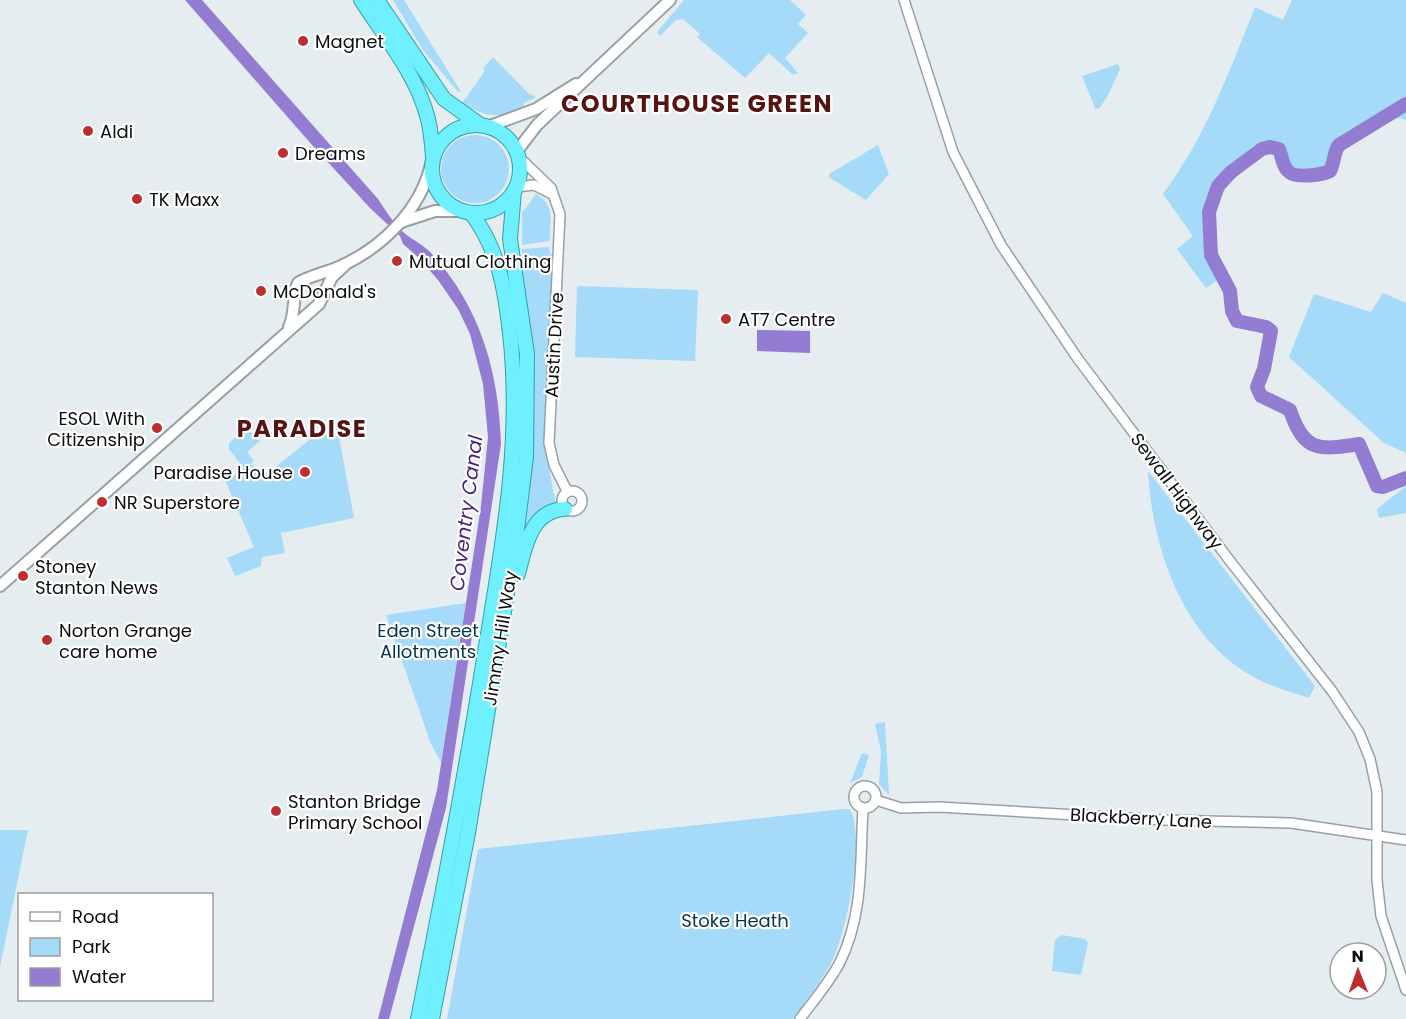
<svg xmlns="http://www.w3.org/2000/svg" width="1406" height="1019" font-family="Poppins,sans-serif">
<rect width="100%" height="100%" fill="#e6edf1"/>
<g fill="#a5daf9">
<polygon points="393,0 404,0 461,92 458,92 423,50"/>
<polygon points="684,0 790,0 806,15 798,24 808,33 785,58 798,73 793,75 769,53 745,78 697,37 700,34 683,19 676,20 660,36 657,32"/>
<path d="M1292 0H1406V120L1396 117 1339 149 1327 176 1289 177 1275 153C1263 152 1257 159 1247 166 1209 193 1208 234 1226 274L1206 288 1177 249 1193 236 1163 194C1205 138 1229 72 1255 7L1283 20Z"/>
<path d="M493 57 528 93 536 97 524 103 523 110C499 119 483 116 462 103L485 71 483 68Z"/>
<polygon points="1118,64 1120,69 1108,95 1099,109 1095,108 1082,76"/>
<circle cx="475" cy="169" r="34"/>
<polygon points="878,145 889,174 866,200 830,178 829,174"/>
<path d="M536 194C557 205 549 225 550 241L522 245V213Z"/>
<path d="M549 247 550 254H553L544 442 556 505 523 536C528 481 537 425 533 370 530 336 524 302 519 269L523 268 522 249Z"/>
<polygon points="577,286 698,290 695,361 575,357"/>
<polygon points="1383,293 1406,303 1406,453 1384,443 1289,357 1314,294 1371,312"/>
<polygon points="334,420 340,442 354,518 281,533 285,553 262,557 261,566 235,576 227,558 254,547 225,480 234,476 243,467 229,449 229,443 247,428 260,441 247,452 254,461 251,464 262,478"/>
<path d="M1148 471 1315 686 1309 698C1287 691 1265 685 1245 672 1180 631 1152 545 1148 471Z"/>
<polygon points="1406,486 1406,513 1379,518 1377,509"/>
<polygon points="466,603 441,762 431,744 386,615"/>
<polygon points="885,722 889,795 879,784 881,751 875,724"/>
<polygon points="862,753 869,755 862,777 850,783"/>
<path d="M843 809H850C866 838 847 931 832 961 821 982 806 1000 793 1019H447L478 849Z"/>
<polygon points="0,830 28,830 0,967"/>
<polygon points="1062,935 1085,939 1088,943 1081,975 1052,971 1055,940"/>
</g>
<g fill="#947cd3">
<path d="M185 0H202L378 199C386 211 392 221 403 232 412 240 423 244 432 254 481 308 499 373 501 444L446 808 389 1019H378L437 790 481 506 488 437 483 384 470 334 458 309 438 280 419 258 403 244 400 236 370 208 313 146Z"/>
<polygon points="757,330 810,331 810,353 757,351"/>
</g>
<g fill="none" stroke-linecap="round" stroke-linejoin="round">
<path stroke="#947cd3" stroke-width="14" d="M1406 104 1339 145C1333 153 1335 162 1330 171 1321 175 1295 179 1288 171 1282 165 1282 156 1279 149L1270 147 1262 149 1231 172 1218 186 1209 212 1211 255 1230 291 1232 311 1237 321 1266 327 1271 331 1264 369 1257 387 1261 396 1290 410C1304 453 1320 450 1359 444L1377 486 1383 487 1406 478"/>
<defs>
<g id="tertiary">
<polyline points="904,0 953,152 1001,245 1078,359 1230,561 1332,691 1359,732 1370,759 1377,792 1377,880 1381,916 1406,990"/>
<polyline points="518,156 551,188 560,214 549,443 554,465 567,491"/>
<polyline points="516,187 534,185 552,194"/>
<circle cx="572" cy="501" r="10"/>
<circle cx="865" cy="797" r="11"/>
<polyline points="876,800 901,808 939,807 1163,820 1291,823 1406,840"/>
<path d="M800 1019C813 1001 830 982 840 962 864 914 860 860 863 808"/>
</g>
<g id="secondary">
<polyline points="490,126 536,109 576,84"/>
<polyline points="517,151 537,125 670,0"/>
<polyline points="401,222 435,211 459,211"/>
<path d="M289 327C296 313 292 295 298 283 308 276 329 272 341 266 383 247 421 209 431 164"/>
<polyline points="0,586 319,304 332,277 346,264"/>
</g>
<g id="trunk">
<path d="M361 0C385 37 417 75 428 119 431 131 432 144 433 157"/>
<polyline points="377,0 444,99 479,124"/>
<circle cx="476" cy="169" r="44"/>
<path d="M518 574C525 547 531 510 565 509"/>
<path d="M418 1019C441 903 463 788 482 671 500 557 523 449 510 333 505 289 499 251 472 214"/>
<polyline points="432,1019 468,833 516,538 526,457 527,354 510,239 514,191"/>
</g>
</defs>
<use href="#tertiary" stroke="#99a0a4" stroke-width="12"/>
<use href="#secondary" stroke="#99a0a4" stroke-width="14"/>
<use href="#trunk" stroke="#349fa9" stroke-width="16"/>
<use href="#tertiary" stroke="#fff" stroke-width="9"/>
<use href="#secondary" stroke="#fff" stroke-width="10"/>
<use href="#trunk" stroke="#6ef0fe" stroke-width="14"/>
</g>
<g fill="#be2e30" stroke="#fff" stroke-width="2">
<circle cx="303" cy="41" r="6"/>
<circle cx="88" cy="131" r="6"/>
<circle cx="283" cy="153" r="6"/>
<circle cx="137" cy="199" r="6"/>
<circle cx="397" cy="261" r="6"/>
<circle cx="261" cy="291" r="6"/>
<circle cx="726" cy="319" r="6"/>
<circle cx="157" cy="428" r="6"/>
<circle cx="305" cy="472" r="6"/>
<circle cx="102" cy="502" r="6"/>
<circle cx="23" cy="576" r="6"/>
<circle cx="47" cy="640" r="6"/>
<circle cx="276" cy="811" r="6"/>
</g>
<g text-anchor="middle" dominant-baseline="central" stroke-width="4.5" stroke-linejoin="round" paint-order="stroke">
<g font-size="18" fill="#0b0d0e" stroke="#fff" text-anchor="start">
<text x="315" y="41">Magnet</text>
<text x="100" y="131">Aldi</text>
<text x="295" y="153">Dreams</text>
<text x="149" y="199">TK Maxx</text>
<text x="409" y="261">Mutual Clothing</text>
<text x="273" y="291">McDonald's</text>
<text x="738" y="319">AT7 Centre</text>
<text x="145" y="418" text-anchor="end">ESOL With<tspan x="145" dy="21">Citizenship</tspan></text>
<text x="293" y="472" text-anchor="end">Paradise House</text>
<text x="114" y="502">NR Superstore</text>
<text x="35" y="566">Stoney<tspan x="35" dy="21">Stanton News</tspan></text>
<text x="59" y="630">Norton Grange<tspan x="59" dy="21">care home</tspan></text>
<text x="288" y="801">Stanton Bridge<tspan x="288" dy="21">Primary School</tspan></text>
</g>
<g font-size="18" fill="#0b0d0e" stroke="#fff">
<text transform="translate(554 345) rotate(-87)">Austin Drive</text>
<text transform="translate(1177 491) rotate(53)">Sewall Highway</text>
<text transform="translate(500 638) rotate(-81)">Jimmy Hill Way</text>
<text transform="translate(1141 818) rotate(3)">Blackberry Lane</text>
</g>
<g font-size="18" fill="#03354b" stroke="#fff">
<text x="428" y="630">Eden Street<tspan x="428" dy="21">Allotments</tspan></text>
<text x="735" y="920">Stoke Heath</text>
</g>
<g font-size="20" font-style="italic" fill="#471f85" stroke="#fff">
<text transform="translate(466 513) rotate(-83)">Coventry Canal</text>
</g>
<g font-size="24" font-weight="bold" letter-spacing="1.5" fill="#571312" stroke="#fff">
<text x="697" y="103">COURTHOUSE GREEN</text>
<text x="302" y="428">PARADISE</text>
</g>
</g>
<rect x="18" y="893" width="195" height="108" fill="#ffffff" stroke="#9d9e9f" stroke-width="1.5"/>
<rect x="30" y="912" width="30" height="9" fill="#ffffff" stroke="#9d9e9f" stroke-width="1.5"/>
<text x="72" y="923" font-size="18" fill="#0b0d0e">Road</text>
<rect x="30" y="938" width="30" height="18" fill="#a5daf9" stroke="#9d9e9f" stroke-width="1.5"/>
<text x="72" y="953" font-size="18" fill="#0b0d0e">Park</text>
<rect x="30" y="968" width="30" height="18" fill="#947cd3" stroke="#9d9e9f" stroke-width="1.5"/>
<text x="72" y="983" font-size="18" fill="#0b0d0e">Water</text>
<g transform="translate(1358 971) rotate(359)"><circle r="28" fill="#ffffff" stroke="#9d9e9f" stroke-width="1.5"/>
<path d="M0-4.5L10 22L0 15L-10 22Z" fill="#be2e30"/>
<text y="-9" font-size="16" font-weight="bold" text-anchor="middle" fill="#0b0d0e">N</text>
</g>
</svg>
